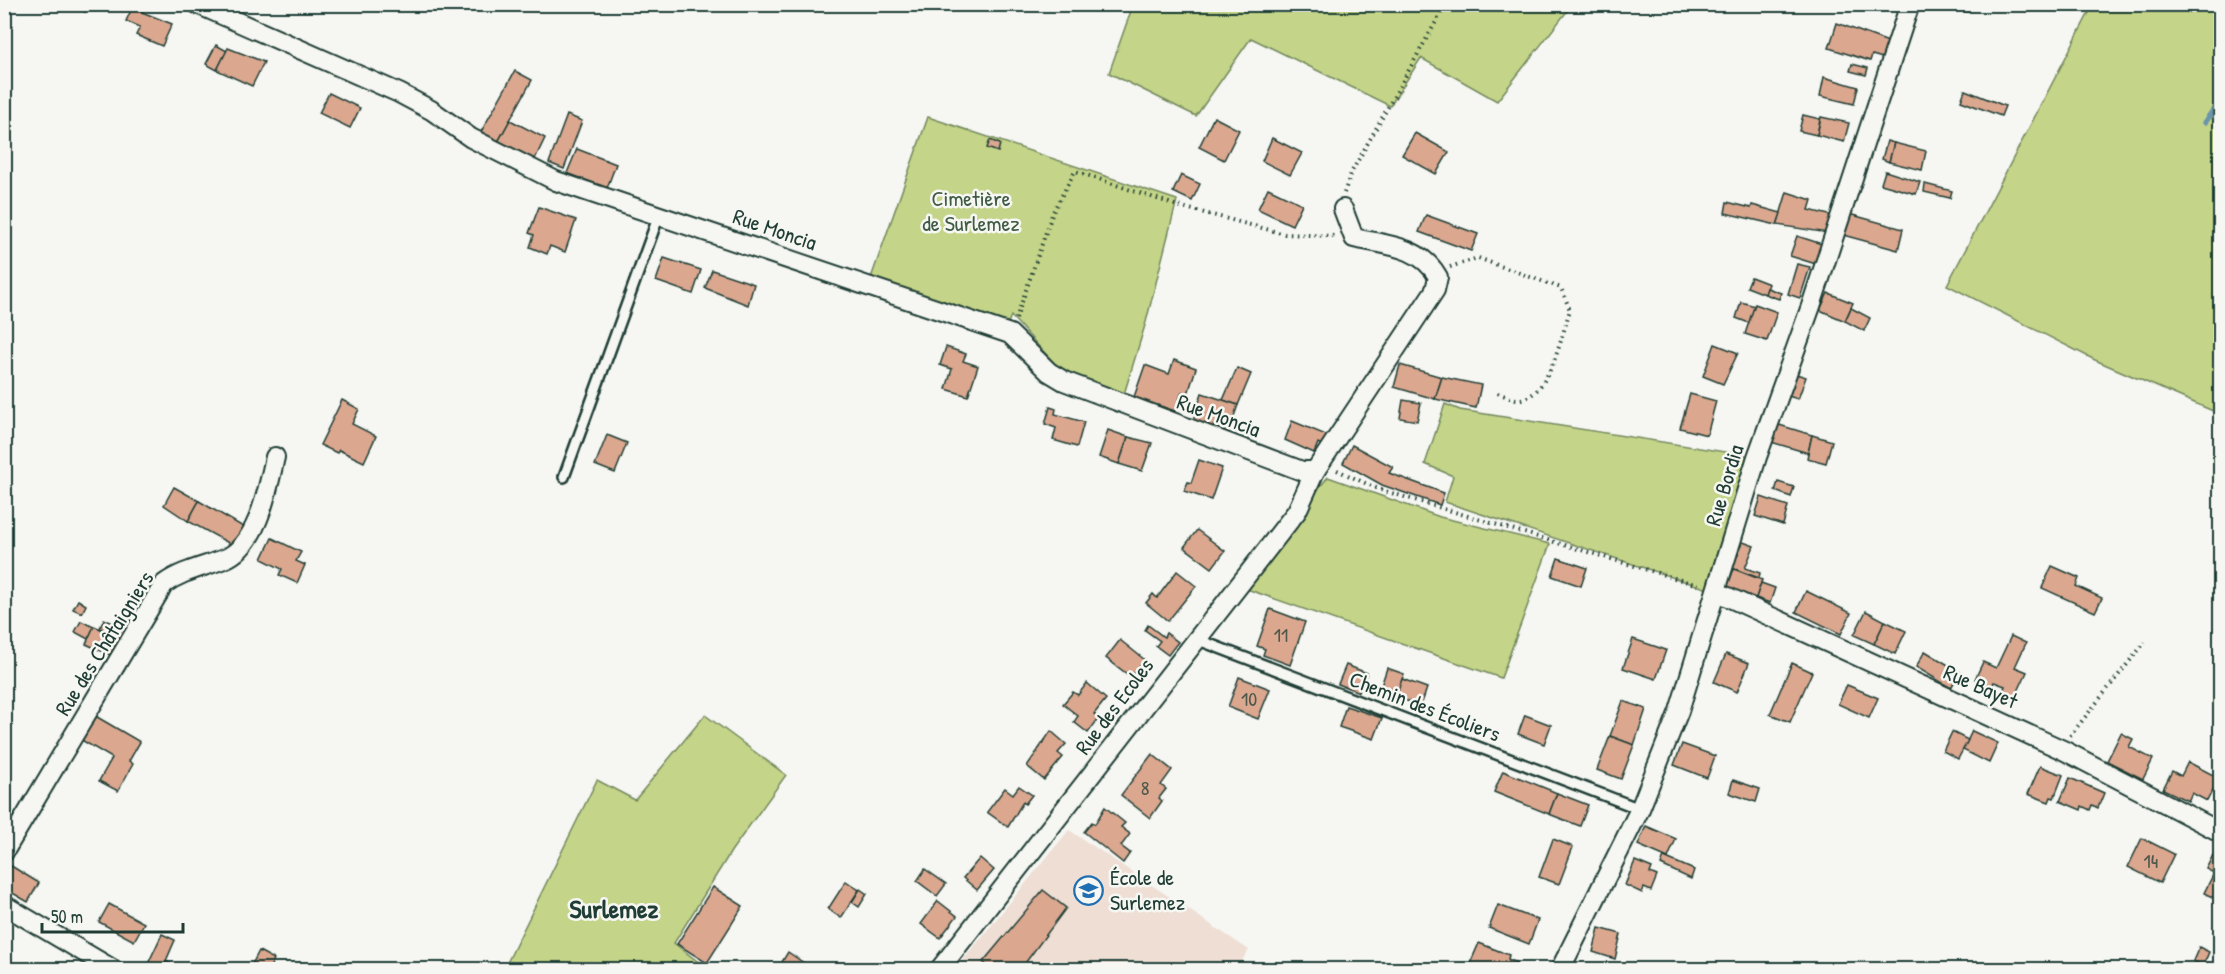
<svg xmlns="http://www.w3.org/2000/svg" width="2225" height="974" font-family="'Patrick Hand',sans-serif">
<rect width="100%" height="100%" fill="#f6f6f2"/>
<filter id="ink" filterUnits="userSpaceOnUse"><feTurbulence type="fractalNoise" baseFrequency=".0167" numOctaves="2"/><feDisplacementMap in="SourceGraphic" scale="12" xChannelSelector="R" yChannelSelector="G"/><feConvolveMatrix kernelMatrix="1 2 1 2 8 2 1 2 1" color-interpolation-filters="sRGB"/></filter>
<g filter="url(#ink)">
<polygon fill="#eeded4" points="1069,830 1249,950 1236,969 955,970"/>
<g fill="#c4d488" stroke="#72885e" stroke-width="1.5">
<polygon points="1133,5 1133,4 1572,5 1497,101 1421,58 1390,106 1251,38 1196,116 1109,73"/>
<polygon points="2093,5 2220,5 2220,414 2095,360 1947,285"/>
<polygon points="928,117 1177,200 1146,322 1121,404 1056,365 1011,316 1007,325 871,278"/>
<polygon points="1445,404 1460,410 1757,457 1717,592 1445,502 1453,476 1425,464"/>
<polygon points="1328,477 1440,517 1550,544 1501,678 1238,586"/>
<polygon points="705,715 786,775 732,850 674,943 701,964 698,969 504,969 597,780 635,800"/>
</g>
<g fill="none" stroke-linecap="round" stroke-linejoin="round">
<polyline stroke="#6b95ab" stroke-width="6" points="2205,122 2220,101"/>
</g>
<g fill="#dba78f" stroke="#1f3d34" stroke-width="1.5">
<polygon points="69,4 89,4 85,12"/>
<polygon points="1951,4 1971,4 1968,12 1950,7"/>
<polygon points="132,8 172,24 162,46 136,35 140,27 126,21"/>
<polygon points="1837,23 1891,43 1886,59 1872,55 1870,61 1829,48"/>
<polygon points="216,45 227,51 217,70 206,64"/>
<polygon points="228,48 264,62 252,86 217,70"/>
<polygon points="1852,64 1868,68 1866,75 1850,71"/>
<polygon points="515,71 532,80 498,142 481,132"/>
<polygon points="1824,77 1858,87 1854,104 1820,96"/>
<polygon points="1965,90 2005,106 2001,116 1961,101"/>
<polygon points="329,93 360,108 350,128 319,113"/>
<polygon points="567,115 582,121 564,169 549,163"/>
<polygon points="1803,115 1820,119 1817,135 1799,131"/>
<polygon points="1214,117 1239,130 1224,160 1199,147"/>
<polygon points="1821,117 1849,123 1844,142 1817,135"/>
<polygon points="510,120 545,138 534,161 498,142"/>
<polygon points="1415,133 1449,152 1436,174 1402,155"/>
<polygon points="1272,138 1302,153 1290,175 1262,161"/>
<polygon points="990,140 1000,144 998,152 987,148"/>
<polygon points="1887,141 1894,143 1889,162 1882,159"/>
<polygon points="1894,143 1926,151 1922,170 1889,162"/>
<polygon points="577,149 616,164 607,188 567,173"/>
<polygon points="1885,171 1920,182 1916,194 1881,184"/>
<polygon points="1181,175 1200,184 1192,201 1173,192"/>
<polygon points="1925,184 1952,191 1950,198 1924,192"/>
<polygon points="1268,188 1302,204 1292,225 1258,209"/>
<polygon points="1787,192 1812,200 1809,210 1833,216 1828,233 1777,225"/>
<polygon points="1727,202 1751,208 1752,205 1781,213 1777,225 1725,213"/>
<polygon points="539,207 576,220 565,252 550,246 547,254 530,247 534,235 529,233"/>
<polygon points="1849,214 1903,229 1898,250 1843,235"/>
<polygon points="1426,215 1478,234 1471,251 1419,232"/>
<polygon points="1797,236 1825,245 1819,265 1790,256"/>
<polygon points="664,258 701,270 693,294 656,281"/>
<polygon points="1797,264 1810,267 1800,298 1788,294"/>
<polygon points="712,270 754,284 748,305 705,288"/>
<polygon points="1751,277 1769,284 1765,294 1747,287"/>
<polygon points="1767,288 1781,293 1779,299 1765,294"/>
<polygon points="1828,293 1853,303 1845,321 1820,310"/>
<polygon points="1741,302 1755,306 1749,323 1736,318"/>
<polygon points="1755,304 1777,312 1767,341 1745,334"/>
<polygon points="1851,308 1870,318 1864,331 1845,321"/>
<polygon points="1715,344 1738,353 1723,384 1703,376"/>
<polygon points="946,347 966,354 963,361 978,366 968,396 946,389 952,369 940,365"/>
<polygon points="1174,360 1196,368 1188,394 1182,392 1175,411 1134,397 1145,365 1169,374"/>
<polygon points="1400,365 1442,377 1435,399 1394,387"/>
<polygon points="1237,368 1251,374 1238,405 1223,400"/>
<polygon points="1793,373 1806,377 1798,399 1785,395"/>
<polygon points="1442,377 1481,385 1476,408 1435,399"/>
<polygon points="1202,393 1238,405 1228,433 1193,420"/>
<polygon points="1690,394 1716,401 1707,435 1680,428"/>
<polygon points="342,400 359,409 352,424 376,436 364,462 339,450 337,453 320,445"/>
<polygon points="1403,400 1421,403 1417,421 1400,418"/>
<polygon points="1050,407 1056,409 1055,414 1084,422 1077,447 1053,440 1056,428 1045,424"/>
<polygon points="1292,421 1331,437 1325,447 1318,443 1314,453 1285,440"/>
<polygon points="1776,424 1812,435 1808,453 1771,442"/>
<polygon points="1108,430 1128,437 1119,464 1099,457"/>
<polygon points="607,435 627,443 615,473 595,465"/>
<polygon points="1812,435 1832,441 1826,463 1807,458"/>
<polygon points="1128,437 1152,443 1142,471 1119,464"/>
<polygon points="1352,445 1393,467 1389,473 1444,493 1440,505 1382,485 1343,463"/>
<polygon points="1199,460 1222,468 1211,500 1184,491 1188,482 1191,483"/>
<polygon points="1778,482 1794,487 1791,497 1775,491"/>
<polygon points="174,487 199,501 188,521 164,505"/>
<polygon points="1761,497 1788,506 1783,525 1755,516"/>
<polygon points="199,501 245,528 234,546 188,521"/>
<polygon points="1197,530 1225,551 1212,568 1184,547"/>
<polygon points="272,538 301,552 296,561 305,565 297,583 279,575 282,569 262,559"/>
<polygon points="1743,542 1754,546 1745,568 1760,573 1759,578 1732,568"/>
<polygon points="1558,558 1587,568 1581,586 1552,576"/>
<polygon points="2052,566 2079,578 2076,586 2102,598 2095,612 2042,588"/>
<polygon points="1734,569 1762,580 1756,598 1727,587"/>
<polygon points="1177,571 1196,586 1168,621 1146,603 1153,594 1157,598"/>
<polygon points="1761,583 1775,588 1770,603 1756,598"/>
<polygon points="1806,591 1851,613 1841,634 1796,612"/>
<polygon points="78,600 86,605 82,613 73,609"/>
<polygon points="1270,609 1305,622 1290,665 1263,655 1265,649 1257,646"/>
<polygon points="1866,611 1885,621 1874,644 1854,635"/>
<polygon points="104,619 126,629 121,638 100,628"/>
<polygon points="81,621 94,627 88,639 75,632"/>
<polygon points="1885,621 1906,631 1895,654 1874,644"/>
<polygon points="1148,625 1164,637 1166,633 1178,642 1168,655 1156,646 1160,641 1145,630"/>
<polygon points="94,626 121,638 113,656 86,644"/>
<polygon points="2011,636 2026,643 2015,667 2027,672 2013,702 2001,696 2005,686 1994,682 1992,686 1975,679 1983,662 1996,668"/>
<polygon points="1633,639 1666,650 1656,679 1623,668"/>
<polygon points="1120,640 1145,660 1131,677 1106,658"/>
<polygon points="1925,651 1960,672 1951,688 1916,667"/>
<polygon points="1726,654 1749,663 1737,692 1714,682"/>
<polygon points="1792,663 1812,672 1790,722 1770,714"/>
<polygon points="1346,665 1367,673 1359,692 1338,684"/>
<polygon points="1387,668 1404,674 1398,691 1381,686"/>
<polygon points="1239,677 1270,689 1258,719 1228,707"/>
<polygon points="1402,679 1427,688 1421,706 1396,697"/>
<polygon points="1087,683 1106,699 1094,714 1099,718 1088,733 1074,722 1078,716 1063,704 1073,692 1078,695"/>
<polygon points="1847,685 1878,698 1869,718 1838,704"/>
<polygon points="1623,701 1646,709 1634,745 1610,736"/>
<polygon points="1346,706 1382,718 1374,739 1339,727"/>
<polygon points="92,714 140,742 129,761 133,764 118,791 99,781 112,758 78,738"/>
<polygon points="1525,715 1551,725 1544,744 1518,734"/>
<polygon points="1051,731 1066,744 1058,753 1063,757 1044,780 1027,766"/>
<polygon points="1972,731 1998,743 1989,763 1963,750"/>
<polygon points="1952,732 1968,740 1958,759 1943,751"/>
<polygon points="2121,733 2133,739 2129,747 2153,759 2143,779 2107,761"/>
<polygon points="1610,736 1634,745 1621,779 1597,770"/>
<polygon points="1682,744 1715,756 1707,778 1674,765"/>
<polygon points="1152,754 1172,770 1161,785 1166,789 1159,798 1162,801 1150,818 1121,795"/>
<polygon points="2188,762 2219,778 2207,801 2192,793 2188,801 2163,789 2172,771 2181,776"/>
<polygon points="2040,766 2063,775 2054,798 2051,797 2049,802 2028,794"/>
<polygon points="1503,771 1557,793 1549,814 1494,792"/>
<polygon points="2070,778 2104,793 2098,808 2092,805 2090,810 2082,806 2081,810 2060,801"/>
<polygon points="1733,780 1760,789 1756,802 1729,793"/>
<polygon points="1019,786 1032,795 1025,804 1023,802 1008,827 987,812 1005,788 1013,794"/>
<polygon points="1557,793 1588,805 1580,826 1549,814"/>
<polygon points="1105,807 1125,823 1121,827 1130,834 1121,846 1130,853 1123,863 1084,832 1092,822 1095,824"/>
<polygon points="1646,826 1676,839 1668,858 1638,845"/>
<polygon points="2142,838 2174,854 2160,883 2128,867"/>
<polygon points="1553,839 1573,847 1559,884 1539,877"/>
<polygon points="2213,855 2220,859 2220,901 2204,893 2214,873 2206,869"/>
<polygon points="1664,857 1694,870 1691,879 1661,865"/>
<polygon points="980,858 994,870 977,890 963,878"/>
<polygon points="1635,861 1652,868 1650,873 1657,876 1651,891 1644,888 1642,893 1625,885"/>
<polygon points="8,864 39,883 28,902 4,888 4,870"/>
<polygon points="925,869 946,884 937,896 917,881"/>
<polygon points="846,881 859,890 841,918 828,909"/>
<polygon points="713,887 743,906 707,963 677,944"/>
<polygon points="860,889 867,894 859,907 852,902"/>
<polygon points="1043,890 1066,908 1020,970 992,970 983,962"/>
<polygon points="938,901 957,916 940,938 921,924"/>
<polygon points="109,904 144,923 134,941 99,922"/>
<polygon points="1498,905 1538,920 1529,944 1489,928"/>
<polygon points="1599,928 1621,934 1615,959 1593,952"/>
<polygon points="162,934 175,940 162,970 153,970 147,966"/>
<polygon points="1479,943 1509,955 1508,959 1517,963 1515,970 1477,970 1469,966"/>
<polygon points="2199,947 2209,952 2203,966 2193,961"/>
<polygon points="259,951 274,959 269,970 249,970"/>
<polygon points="788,952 814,970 777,970"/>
<polygon points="166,961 182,970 162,970"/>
</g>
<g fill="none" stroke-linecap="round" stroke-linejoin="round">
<defs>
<g id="service">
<polyline points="564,477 659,215"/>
<polyline points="1196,639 1640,809"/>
</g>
<g id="minor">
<polyline points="197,4 399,93 431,110 471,138 556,181 1010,334 1049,372 1064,381 1302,471 1315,471"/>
<polyline points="1717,592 2065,751 2220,832"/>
<path d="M4 852 164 584C182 571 203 567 224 559 258 546 268 488 275 457"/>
<polyline points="4,905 114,970"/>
<path d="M939 970 1297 511 1315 471 1435 290 1438 277C1421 246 1386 245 1354 238L1343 209"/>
<polyline points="1560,970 1640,809 1679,711 1757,457 1811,306 1910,4"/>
</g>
</defs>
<use href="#service" stroke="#1f3d34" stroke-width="14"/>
<use href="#minor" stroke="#1f3d34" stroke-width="22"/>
<g stroke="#1f3d34" stroke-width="4" stroke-dasharray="1.5 4.5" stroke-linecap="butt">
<polyline points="1344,193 1351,173 1446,4"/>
<path d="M1450 267 1478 258 1561 288 1570 310C1562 334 1549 402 1516 399 1509 398 1501 394 1494 392"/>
<polyline points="1016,319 1053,212 1075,171 1178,206 1285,234 1335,236"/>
<polyline points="1337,470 1378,489 1701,586"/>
<polyline points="2070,736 2145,642"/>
</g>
<use href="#service" stroke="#f6f6f2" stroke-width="9"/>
<use href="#minor" stroke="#f6f6f2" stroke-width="18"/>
</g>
</g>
<defs>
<symbol id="school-ring" viewBox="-11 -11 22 22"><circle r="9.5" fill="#f6f6f2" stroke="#1f6fb2" stroke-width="1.5"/><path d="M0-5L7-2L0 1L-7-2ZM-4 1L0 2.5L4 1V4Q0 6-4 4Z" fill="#1f6fb2"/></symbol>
</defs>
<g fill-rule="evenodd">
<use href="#school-ring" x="1072" y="874" width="33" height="33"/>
</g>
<g text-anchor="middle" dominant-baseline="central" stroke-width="5" stroke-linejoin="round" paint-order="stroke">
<g font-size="20" fill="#4e584b">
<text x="1281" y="634">11</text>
<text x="1249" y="698">10</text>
<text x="1145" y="787">8</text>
<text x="2151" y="860">14</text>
</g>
<g font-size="22" fill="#405b45" stroke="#f6f6f2">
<text x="971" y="198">Cimetière<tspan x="971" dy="25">de Surlemez</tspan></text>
</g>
<g font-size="22" fill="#1f3d34" stroke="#f6f6f2">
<text transform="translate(775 229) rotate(19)">Rue Moncia</text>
<text transform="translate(1219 415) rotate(20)">Rue Moncia</text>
<text transform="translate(1724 485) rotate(-73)">Rue Bordia</text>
<text transform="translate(104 643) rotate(-58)">Rue des Châtaigniers</text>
<text transform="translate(1981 686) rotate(24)">Rue Bayet</text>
<text transform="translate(1114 706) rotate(-53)">Rue des Ecoles</text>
<text transform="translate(1425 706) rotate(21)">Chemin des Écoliers</text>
</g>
<g font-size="22" fill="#1f3d34" stroke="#f6f6f2" text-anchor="start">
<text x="1110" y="877">École de<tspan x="1110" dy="25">Surlemez</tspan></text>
</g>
<g font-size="26" font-weight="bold" fill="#1f3d34" stroke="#f6f6f2">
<text x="614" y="908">Surlemez</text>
</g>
</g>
<rect width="2225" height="974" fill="none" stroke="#f6f6f2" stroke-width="24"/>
<rect x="12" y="12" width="2201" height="950" fill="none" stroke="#1f3d34" stroke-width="2" filter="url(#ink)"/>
<path d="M42 923v9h141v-9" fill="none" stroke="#1f3d34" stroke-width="3"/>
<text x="51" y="923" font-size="18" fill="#1f3d34" stroke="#f6f6f2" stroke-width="4.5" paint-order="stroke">50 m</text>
</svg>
